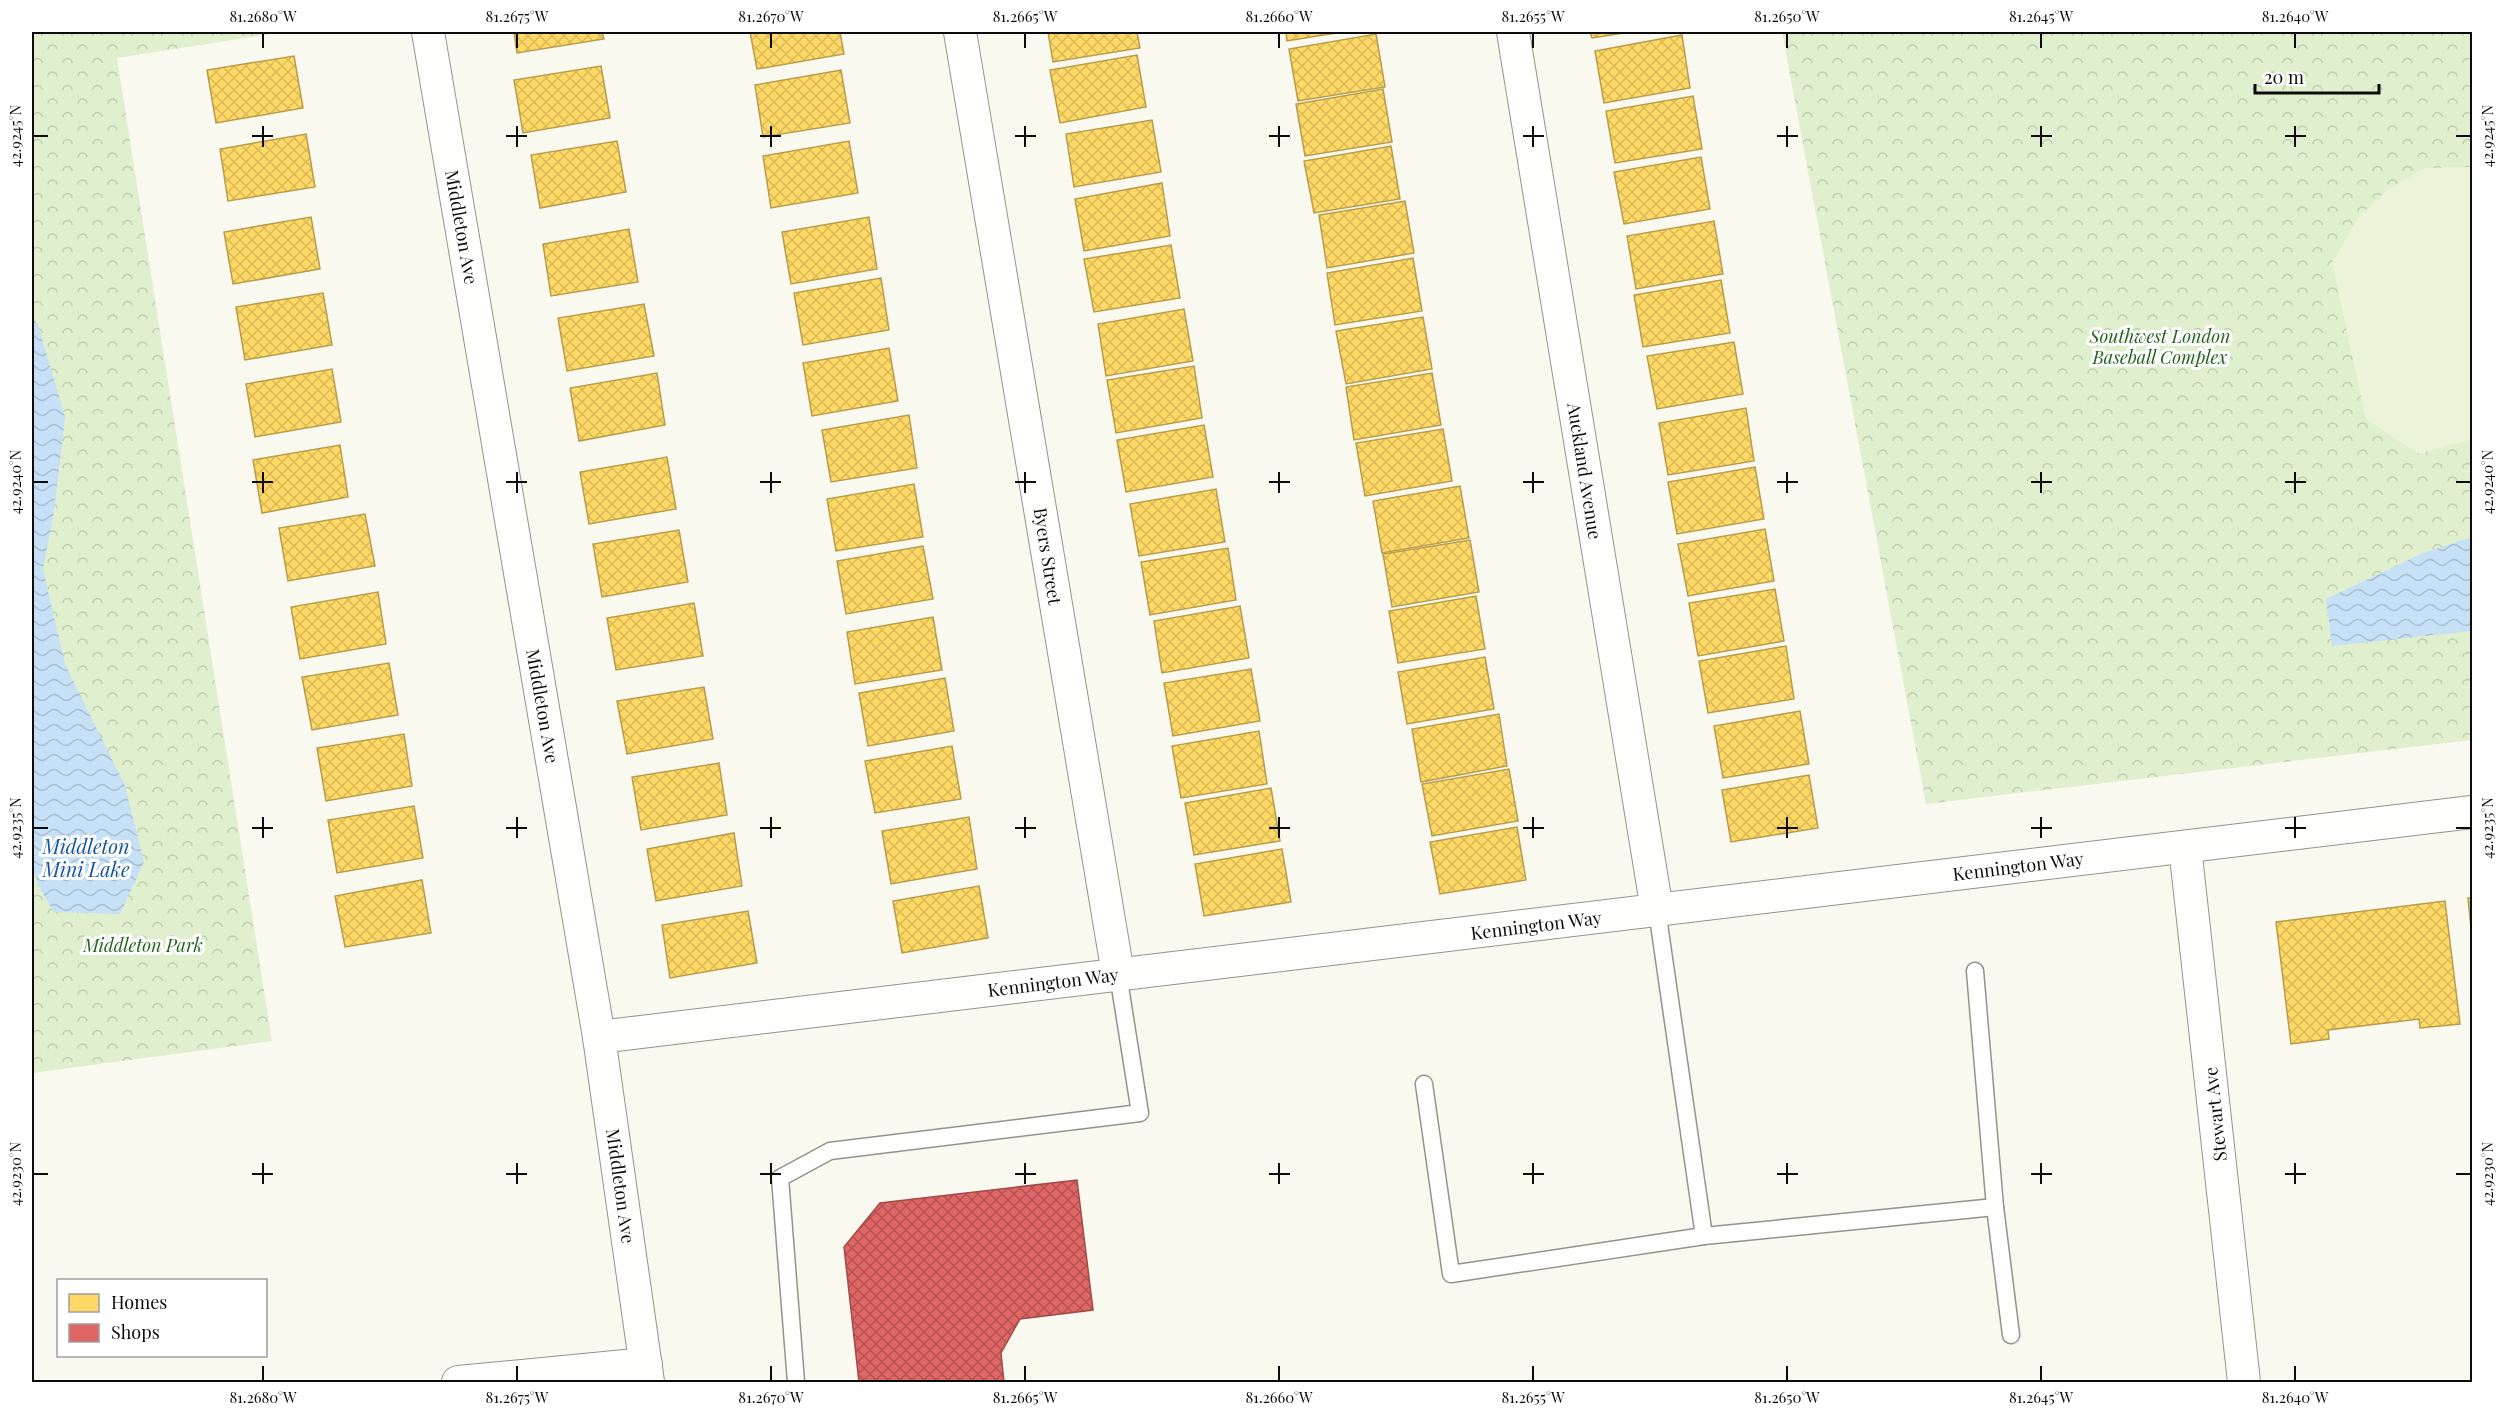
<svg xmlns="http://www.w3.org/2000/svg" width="2504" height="1414" font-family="'Playfair Display',serif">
<defs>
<pattern id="park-crowns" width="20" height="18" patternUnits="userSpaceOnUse" patternTransform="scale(1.5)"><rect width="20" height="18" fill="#e0f0cf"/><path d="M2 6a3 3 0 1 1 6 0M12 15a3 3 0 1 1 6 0" fill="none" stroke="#bfcdb1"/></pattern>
<pattern id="water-waves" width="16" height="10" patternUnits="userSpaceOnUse" patternTransform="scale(1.5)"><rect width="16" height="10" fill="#c6e0f5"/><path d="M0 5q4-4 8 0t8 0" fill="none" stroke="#a9bfd1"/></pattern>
<pattern id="homes-cross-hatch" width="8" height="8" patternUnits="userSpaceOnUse" patternTransform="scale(1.5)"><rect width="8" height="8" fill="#ffd966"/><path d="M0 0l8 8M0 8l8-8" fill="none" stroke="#d9b957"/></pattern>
<pattern id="shops-cross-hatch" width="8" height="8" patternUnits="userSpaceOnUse" patternTransform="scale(1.5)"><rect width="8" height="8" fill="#e06666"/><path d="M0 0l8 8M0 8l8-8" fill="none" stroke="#b45252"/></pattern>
</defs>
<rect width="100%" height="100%" fill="#faf9ef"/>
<g fill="url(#park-crowns)">
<polygon points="32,32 283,32 117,58 272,1041 32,1073"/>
<polygon points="1782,32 2472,32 2472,740 1926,804"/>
</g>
<polygon fill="#ebf4d8" points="2472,167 2472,439 2419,454 2366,419 2332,262 2359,217 2387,190 2425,168"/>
<g fill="url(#water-waves)">
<polygon points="32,317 38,325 65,417 54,512 43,569 65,664 125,786 144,862 120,914 54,912 38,885 32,864"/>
<polygon points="2472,537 2472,631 2332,646 2326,599 2423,553"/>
</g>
<g fill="url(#homes-cross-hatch)" stroke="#b69c4b" stroke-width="1.5">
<polygon points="514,32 602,32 604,39 517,53"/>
<polygon points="750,32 840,32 844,54 757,69"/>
<polygon points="1048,32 1137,32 1140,48 1053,62"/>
<polygon points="1286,32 1342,32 1287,41"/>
<polygon points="1590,32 1630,32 1592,38"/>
<polygon points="1376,34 1385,87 1298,101 1289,49"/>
<polygon points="1682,35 1690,88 1604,103 1595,51"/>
<polygon points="1137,55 1146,107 1060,123 1050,70"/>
<polygon points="294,56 303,108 216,123 207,70"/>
<polygon points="601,66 610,118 523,133 514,80"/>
<polygon points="841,70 850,123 763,137 755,85"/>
<polygon points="1383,89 1392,142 1305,156 1296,104"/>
<polygon points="1693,96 1702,149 1615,163 1606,111"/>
<polygon points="1152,120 1161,172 1074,187 1066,134"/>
<polygon points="306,134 315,187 228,201 220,149"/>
<polygon points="617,141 626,192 540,208 531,155"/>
<polygon points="849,141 858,193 771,208 763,156"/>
<polygon points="1391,146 1400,199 1314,213 1304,161"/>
<polygon points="1701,157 1710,209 1624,224 1614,172"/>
<polygon points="1162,183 1170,236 1084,251 1075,199"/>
<polygon points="1405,201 1414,253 1327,268 1319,215"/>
<polygon points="311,217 320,269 233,284 224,232"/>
<polygon points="869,217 877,269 791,284 782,232"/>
<polygon points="1714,221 1723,274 1636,289 1627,236"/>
<polygon points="629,229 638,282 551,296 543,244"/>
<polygon points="1171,245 1180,298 1094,312 1084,259"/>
<polygon points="1413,258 1422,311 1335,325 1327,273"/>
<polygon points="881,278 889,330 803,345 794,293"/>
<polygon points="1721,280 1730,333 1643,347 1634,295"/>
<polygon points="323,293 332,345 245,360 236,307"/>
<polygon points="644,304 654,356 567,371 558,318"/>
<polygon points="1184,309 1193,361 1106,376 1098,324"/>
<polygon points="1423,317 1432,369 1346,384 1336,331"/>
<polygon points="1734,342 1743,394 1657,409 1647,356"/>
<polygon points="889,348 898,401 812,416 803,363"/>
<polygon points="1194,366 1202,418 1116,433 1107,380"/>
<polygon points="332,369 341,422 255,437 246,384"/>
<polygon points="657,373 665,425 579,441 570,388"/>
<polygon points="1432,373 1441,425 1354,440 1346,387"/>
<polygon points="1746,408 1754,461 1668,475 1659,423"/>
<polygon points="909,415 917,468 831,482 822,430"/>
<polygon points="1204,425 1213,477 1126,492 1117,440"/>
<polygon points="1443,429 1452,481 1365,496 1356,443"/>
<polygon points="340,445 348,497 262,513 253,460"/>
<polygon points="667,457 676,509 589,524 580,472"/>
<polygon points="1755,467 1764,519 1677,534 1668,482"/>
<polygon points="914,484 923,537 836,551 827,499"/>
<polygon points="1460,486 1469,538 1382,553 1373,501"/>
<polygon points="1216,489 1225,542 1139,556 1130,504"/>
<polygon points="365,514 375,566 288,581 279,528"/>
<polygon points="1765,529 1774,581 1688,596 1678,544"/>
<polygon points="679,530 688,582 602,597 593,544"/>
<polygon points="1470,540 1479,592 1392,607 1383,554"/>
<polygon points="923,546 933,599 846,614 837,561"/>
<polygon points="1228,548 1236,600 1150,615 1141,562"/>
<polygon points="1775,589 1784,641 1698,656 1689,603"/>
<polygon points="378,592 386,644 300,659 291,607"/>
<polygon points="1476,596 1485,649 1398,663 1389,611"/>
<polygon points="694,603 703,656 616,670 607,618"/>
<polygon points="1240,606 1249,658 1162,673 1154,621"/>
<polygon points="933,617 942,670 855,684 847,632"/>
<polygon points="1786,646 1794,699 1708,713 1699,661"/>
<polygon points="1485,657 1494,709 1407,724 1398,672"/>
<polygon points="389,663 398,715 312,730 302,677"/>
<polygon points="1251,669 1260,721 1173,736 1164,683"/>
<polygon points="945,678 954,731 868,746 859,693"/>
<polygon points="704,687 713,739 627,754 617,701"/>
<polygon points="1800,711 1809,764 1723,778 1714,726"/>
<polygon points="1499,714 1507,766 1421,782 1412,729"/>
<polygon points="1259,731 1267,784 1181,798 1172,746"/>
<polygon points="404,734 412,786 326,801 317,748"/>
<polygon points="952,746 961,799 875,813 865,761"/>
<polygon points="719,763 727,815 641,830 632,777"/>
<polygon points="1509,769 1518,821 1432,836 1422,784"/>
<polygon points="1809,775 1818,828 1731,842 1722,790"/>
<polygon points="1271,788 1280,841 1194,855 1185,803"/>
<polygon points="414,806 423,858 337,873 328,820"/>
<polygon points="969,817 977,869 891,884 882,831"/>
<polygon points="1517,827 1526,880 1440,894 1430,842"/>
<polygon points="734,833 742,886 656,901 647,849"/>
<polygon points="1282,849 1291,902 1204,916 1195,864"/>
<polygon points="422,880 431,933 345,947 335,896"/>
<polygon points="979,886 988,938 902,953 893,901"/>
<polygon points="2468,898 2472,898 2472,938"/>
<polygon points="2445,901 2460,1024 2420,1028 2419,1019 2328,1030 2329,1039 2291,1044 2276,922"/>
<polygon points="748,911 757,963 670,978 662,925"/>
</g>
<polygon fill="url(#shops-cross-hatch)" stroke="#a04b4b" stroke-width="1.5" points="1077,1180 1093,1310 1020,1319 1001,1353 1004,1382 859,1382 844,1247 880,1203"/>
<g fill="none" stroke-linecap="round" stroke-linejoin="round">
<defs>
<g id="lane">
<polyline points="1424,1084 1451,1274 1704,1236 1657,910"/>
<polyline points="1995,1207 2011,1335"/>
<polyline points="1704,1236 1995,1207 1975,971"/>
<polyline points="796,1382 780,1178 830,1151 1140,1113 1118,974"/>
</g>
<g id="street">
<polyline points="428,32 599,1037 648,1382"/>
<polyline points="960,32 1118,974"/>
<polyline points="1513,32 1657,910"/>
<polyline points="2185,847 2244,1382"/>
<polyline points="599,1037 2472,812"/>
<polyline points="458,1382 646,1364"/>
</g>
</defs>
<use href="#lane" stroke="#93938e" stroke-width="19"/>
<use href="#street" stroke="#93938e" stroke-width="34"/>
<use href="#lane" stroke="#fefefd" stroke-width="16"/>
<use href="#street" stroke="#fefefd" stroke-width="32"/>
</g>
<path fill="none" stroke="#0c0c0c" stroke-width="2" d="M263 33V48M517 33V48M771 33V48M1025 33V48M1279 33V48M1533 33V48M1787 33V48M2041 33V48M2295 33V48M263 126V147M517 126V147M771 126V147M1025 126V147M1279 126V147M1533 126V147M1787 126V147M2041 126V147M2295 126V147M33 136H48M252 136H273M506 136H527M760 136H781M1015 136H1036M1269 136H1290M1523 136H1544M1777 136H1798M2031 136H2052M2285 136H2306M2456 136H2471M263 472V493M517 472V493M771 472V493M1025 472V493M1279 472V493M1533 472V493M1787 472V493M2041 472V493M2295 472V493M33 482H48M252 482H273M506 482H527M760 482H781M1015 482H1036M1269 482H1290M1523 482H1544M1777 482H1798M2031 482H2052M2285 482H2306M2456 482H2471M263 817V838M517 817V838M771 817V838M1025 817V838M1279 817V838M1533 817V838M1787 817V838M2041 817V838M2295 817V838M33 828H48M252 828H273M506 828H527M760 828H781M1015 828H1036M1269 828H1290M1523 828H1544M1777 828H1798M2031 828H2052M2285 828H2306M2456 828H2471M263 1163V1184M517 1163V1184M771 1163V1184M1025 1163V1184M1279 1163V1184M1533 1163V1184M1787 1163V1184M2041 1163V1184M2295 1163V1184M33 1174H48M252 1174H273M506 1174H527M760 1174H781M1015 1174H1036M1269 1174H1290M1523 1174H1544M1777 1174H1798M2031 1174H2052M2285 1174H2306M2456 1174H2471M263 1366V1381M517 1366V1381M771 1366V1381M1025 1366V1381M1279 1366V1381M1533 1366V1381M1787 1366V1381M2041 1366V1381M2295 1366V1381"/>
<g text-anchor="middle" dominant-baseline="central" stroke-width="6" stroke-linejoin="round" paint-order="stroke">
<g font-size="18" fill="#0c0c0c" stroke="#fff">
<text transform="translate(462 227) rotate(80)">Middleton Ave</text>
<text transform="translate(1585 471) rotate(81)">Auckland Avenue</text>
<text transform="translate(1048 556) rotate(81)">Byers Street</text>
<text transform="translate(543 706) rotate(80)">Middleton Ave</text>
<text transform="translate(2018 866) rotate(-7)">Kennington Way</text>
<text transform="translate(1536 925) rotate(-7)">Kennington Way</text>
<text transform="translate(1053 982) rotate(-7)">Kennington Way</text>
<text transform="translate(2215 1114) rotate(-96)">Stewart Ave</text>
<text transform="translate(621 1186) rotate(82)">Middleton Ave</text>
</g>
<g font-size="18" font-style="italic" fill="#24631c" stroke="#fff">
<text x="2160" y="336">Southwest London<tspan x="2160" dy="21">Baseball Complex</tspan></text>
<text x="143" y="945">Middleton Park</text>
</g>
<g font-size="20" font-style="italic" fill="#14559e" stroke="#fff">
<text x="86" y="845">Middleton<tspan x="86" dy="23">Mini Lake</tspan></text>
</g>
</g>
<rect width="2504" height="1414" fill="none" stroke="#ffffff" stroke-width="66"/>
<rect x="57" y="1279" width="210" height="78" fill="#ffffff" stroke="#9e9e9e" stroke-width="1.5"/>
<rect x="69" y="1294" width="30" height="18" fill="#ffd966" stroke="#9e9e9e" stroke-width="1.5"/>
<text x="111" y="1309" font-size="18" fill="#0c0c0c">Homes</text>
<rect x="69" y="1324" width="30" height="18" fill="#e06666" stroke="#9e9e9e" stroke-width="1.5"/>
<text x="111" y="1339" font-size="18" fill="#0c0c0c">Shops</text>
<path d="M2255 84v9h124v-9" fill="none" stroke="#0c0c0c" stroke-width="3"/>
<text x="2264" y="84" font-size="18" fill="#0c0c0c" stroke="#ffffff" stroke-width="4.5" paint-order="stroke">20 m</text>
<rect x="33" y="33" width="2438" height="1348" fill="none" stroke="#0c0c0c" stroke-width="2"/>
<g font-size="15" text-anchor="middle" fill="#0c0c0c">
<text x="263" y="22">81.2680°W</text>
<text x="517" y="22">81.2675°W</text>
<text x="771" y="22">81.2670°W</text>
<text x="1025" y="22">81.2665°W</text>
<text x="1279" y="22">81.2660°W</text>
<text x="1533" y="22">81.2655°W</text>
<text x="1787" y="22">81.2650°W</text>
<text x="2041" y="22">81.2645°W</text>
<text x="2295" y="22">81.2640°W</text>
<text transform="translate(16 136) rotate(-90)" y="5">42.9245°N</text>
<text transform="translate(2488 136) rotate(-90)" y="5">42.9245°N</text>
<text transform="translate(16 482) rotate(-90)" y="5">42.9240°N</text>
<text transform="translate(2488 482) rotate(-90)" y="5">42.9240°N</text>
<text transform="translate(16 828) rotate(-90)" y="5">42.9235°N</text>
<text transform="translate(2488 828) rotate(-90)" y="5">42.9235°N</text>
<text transform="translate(16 1174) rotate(-90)" y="5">42.9230°N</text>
<text transform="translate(2488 1174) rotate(-90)" y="5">42.9230°N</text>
<text x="263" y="1403">81.2680°W</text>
<text x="517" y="1403">81.2675°W</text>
<text x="771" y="1403">81.2670°W</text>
<text x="1025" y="1403">81.2665°W</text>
<text x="1279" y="1403">81.2660°W</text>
<text x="1533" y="1403">81.2655°W</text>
<text x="1787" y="1403">81.2650°W</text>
<text x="2041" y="1403">81.2645°W</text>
<text x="2295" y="1403">81.2640°W</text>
</g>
</svg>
